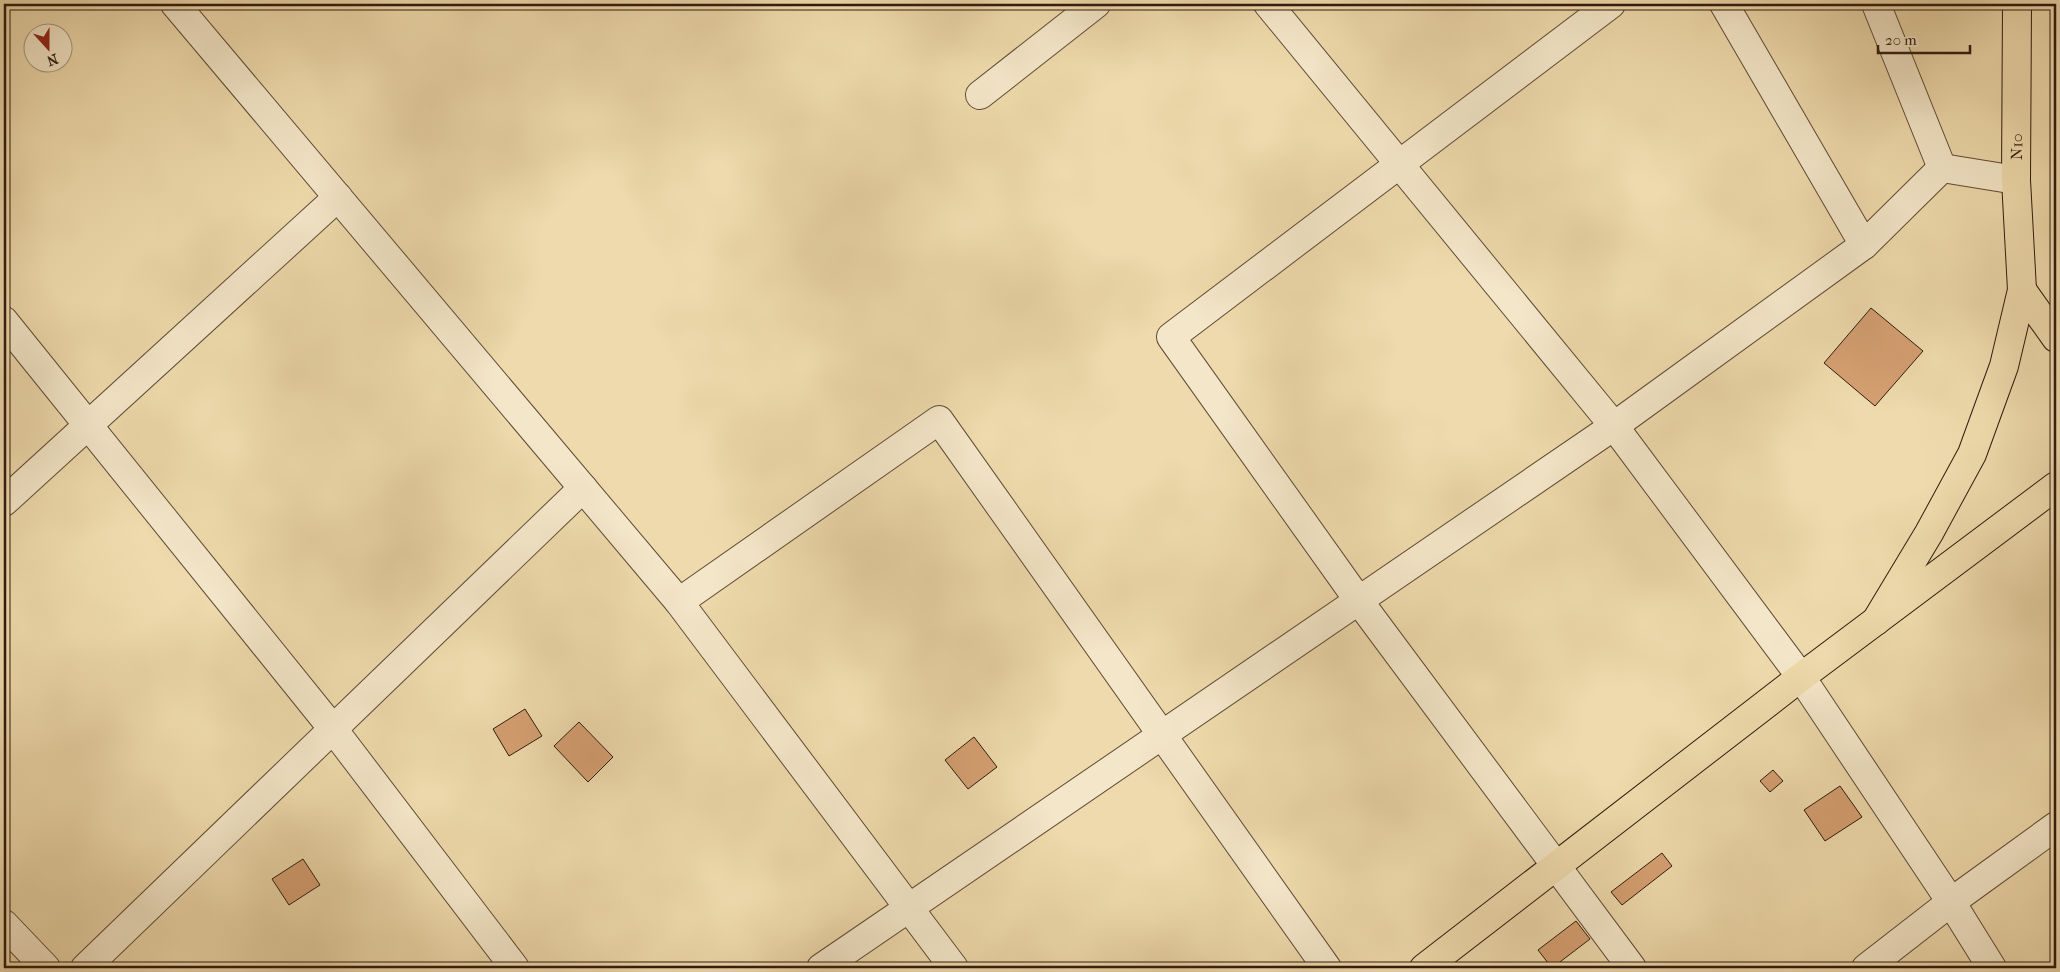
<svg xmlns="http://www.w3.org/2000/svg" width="2060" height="972" font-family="'IM FELL French Canon',serif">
<rect width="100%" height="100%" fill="#eedaac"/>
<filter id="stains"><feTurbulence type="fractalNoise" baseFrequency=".004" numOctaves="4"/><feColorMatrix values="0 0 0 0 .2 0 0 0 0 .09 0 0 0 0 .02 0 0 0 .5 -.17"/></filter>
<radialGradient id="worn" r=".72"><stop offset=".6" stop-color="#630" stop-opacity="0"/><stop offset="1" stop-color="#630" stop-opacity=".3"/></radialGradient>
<g fill="#d5a072" stroke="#301b0f">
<polygon points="1871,308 1923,351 1875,406 1824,363"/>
<polygon points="525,709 542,736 509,756 493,729"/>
<polygon points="579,722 613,757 588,782 554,746"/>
<polygon points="974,737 997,767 968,789 945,760"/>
<polygon points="1773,770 1783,781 1770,792 1760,781"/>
<polygon points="1840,786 1862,817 1825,841 1804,810"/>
<polygon points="1662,853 1672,866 1622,905 1611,892"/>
<polygon points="303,859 320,885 289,905 272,879"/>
<polygon points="1576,921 1590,939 1552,968 1538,950"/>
</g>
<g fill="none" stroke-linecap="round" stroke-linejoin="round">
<defs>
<g id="minor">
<polyline points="175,4 679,602 954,968"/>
<polyline points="1268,4 1614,426 1801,677 1951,902 1992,968"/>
<polyline points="1611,4 1171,337 1359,601 1632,968"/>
<polyline points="1724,4 1864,245"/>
<polyline points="1876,4 1942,168"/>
<polyline points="980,95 1096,4"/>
<polyline points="4,321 333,729 515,968"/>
<polyline points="4,502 338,197"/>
<polyline points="679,602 939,420 1327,968"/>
<polyline points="4,924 46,968"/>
<polyline points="85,968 583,488"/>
<polyline points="821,968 1614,426 1864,245 1942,168 2016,180"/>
<polyline points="1866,968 1951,902 2056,826"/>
</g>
<g id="major">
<polyline points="2022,290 2056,338"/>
<path id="s1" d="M1876 621 1929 533 1972 454 2004 366 2022 290 2016 180 2017 4"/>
</g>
<polyline id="highway" points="1424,968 1801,677 2056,486"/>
</defs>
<use href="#minor" stroke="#604b36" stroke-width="30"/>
<use href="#major" stroke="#301b0f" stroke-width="30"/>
<use href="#highway" stroke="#301b0f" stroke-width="30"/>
<use href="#minor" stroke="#f4e7c9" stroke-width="28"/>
<use href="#major" stroke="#eedaac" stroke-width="28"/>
<use href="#highway" stroke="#eedaac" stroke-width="28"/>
</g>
<g text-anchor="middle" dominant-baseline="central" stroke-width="4" stroke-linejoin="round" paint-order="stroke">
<g font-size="16" fill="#301b0f" stroke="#f4e7c9">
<text stroke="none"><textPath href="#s1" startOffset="508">N10</textPath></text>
</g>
</g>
<rect width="2060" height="972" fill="none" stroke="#eedaac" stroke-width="20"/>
<rect x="5" y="5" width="2050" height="962" fill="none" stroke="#301b0f" stroke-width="2.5"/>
<rect x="10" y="10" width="2040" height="952" fill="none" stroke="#301b0f"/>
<g transform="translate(48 48) rotate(159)"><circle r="24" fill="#f4e7c9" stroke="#a6957f"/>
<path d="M0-4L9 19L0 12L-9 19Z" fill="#8f2418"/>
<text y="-8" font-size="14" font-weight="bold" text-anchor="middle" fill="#301b0f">N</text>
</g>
<path d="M1878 45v8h92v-8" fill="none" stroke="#301b0f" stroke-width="2.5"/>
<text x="1885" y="45" font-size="15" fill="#301b0f" stroke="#f4e7c9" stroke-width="4" paint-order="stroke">20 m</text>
<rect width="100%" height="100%" filter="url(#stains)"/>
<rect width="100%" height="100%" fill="url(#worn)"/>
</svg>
